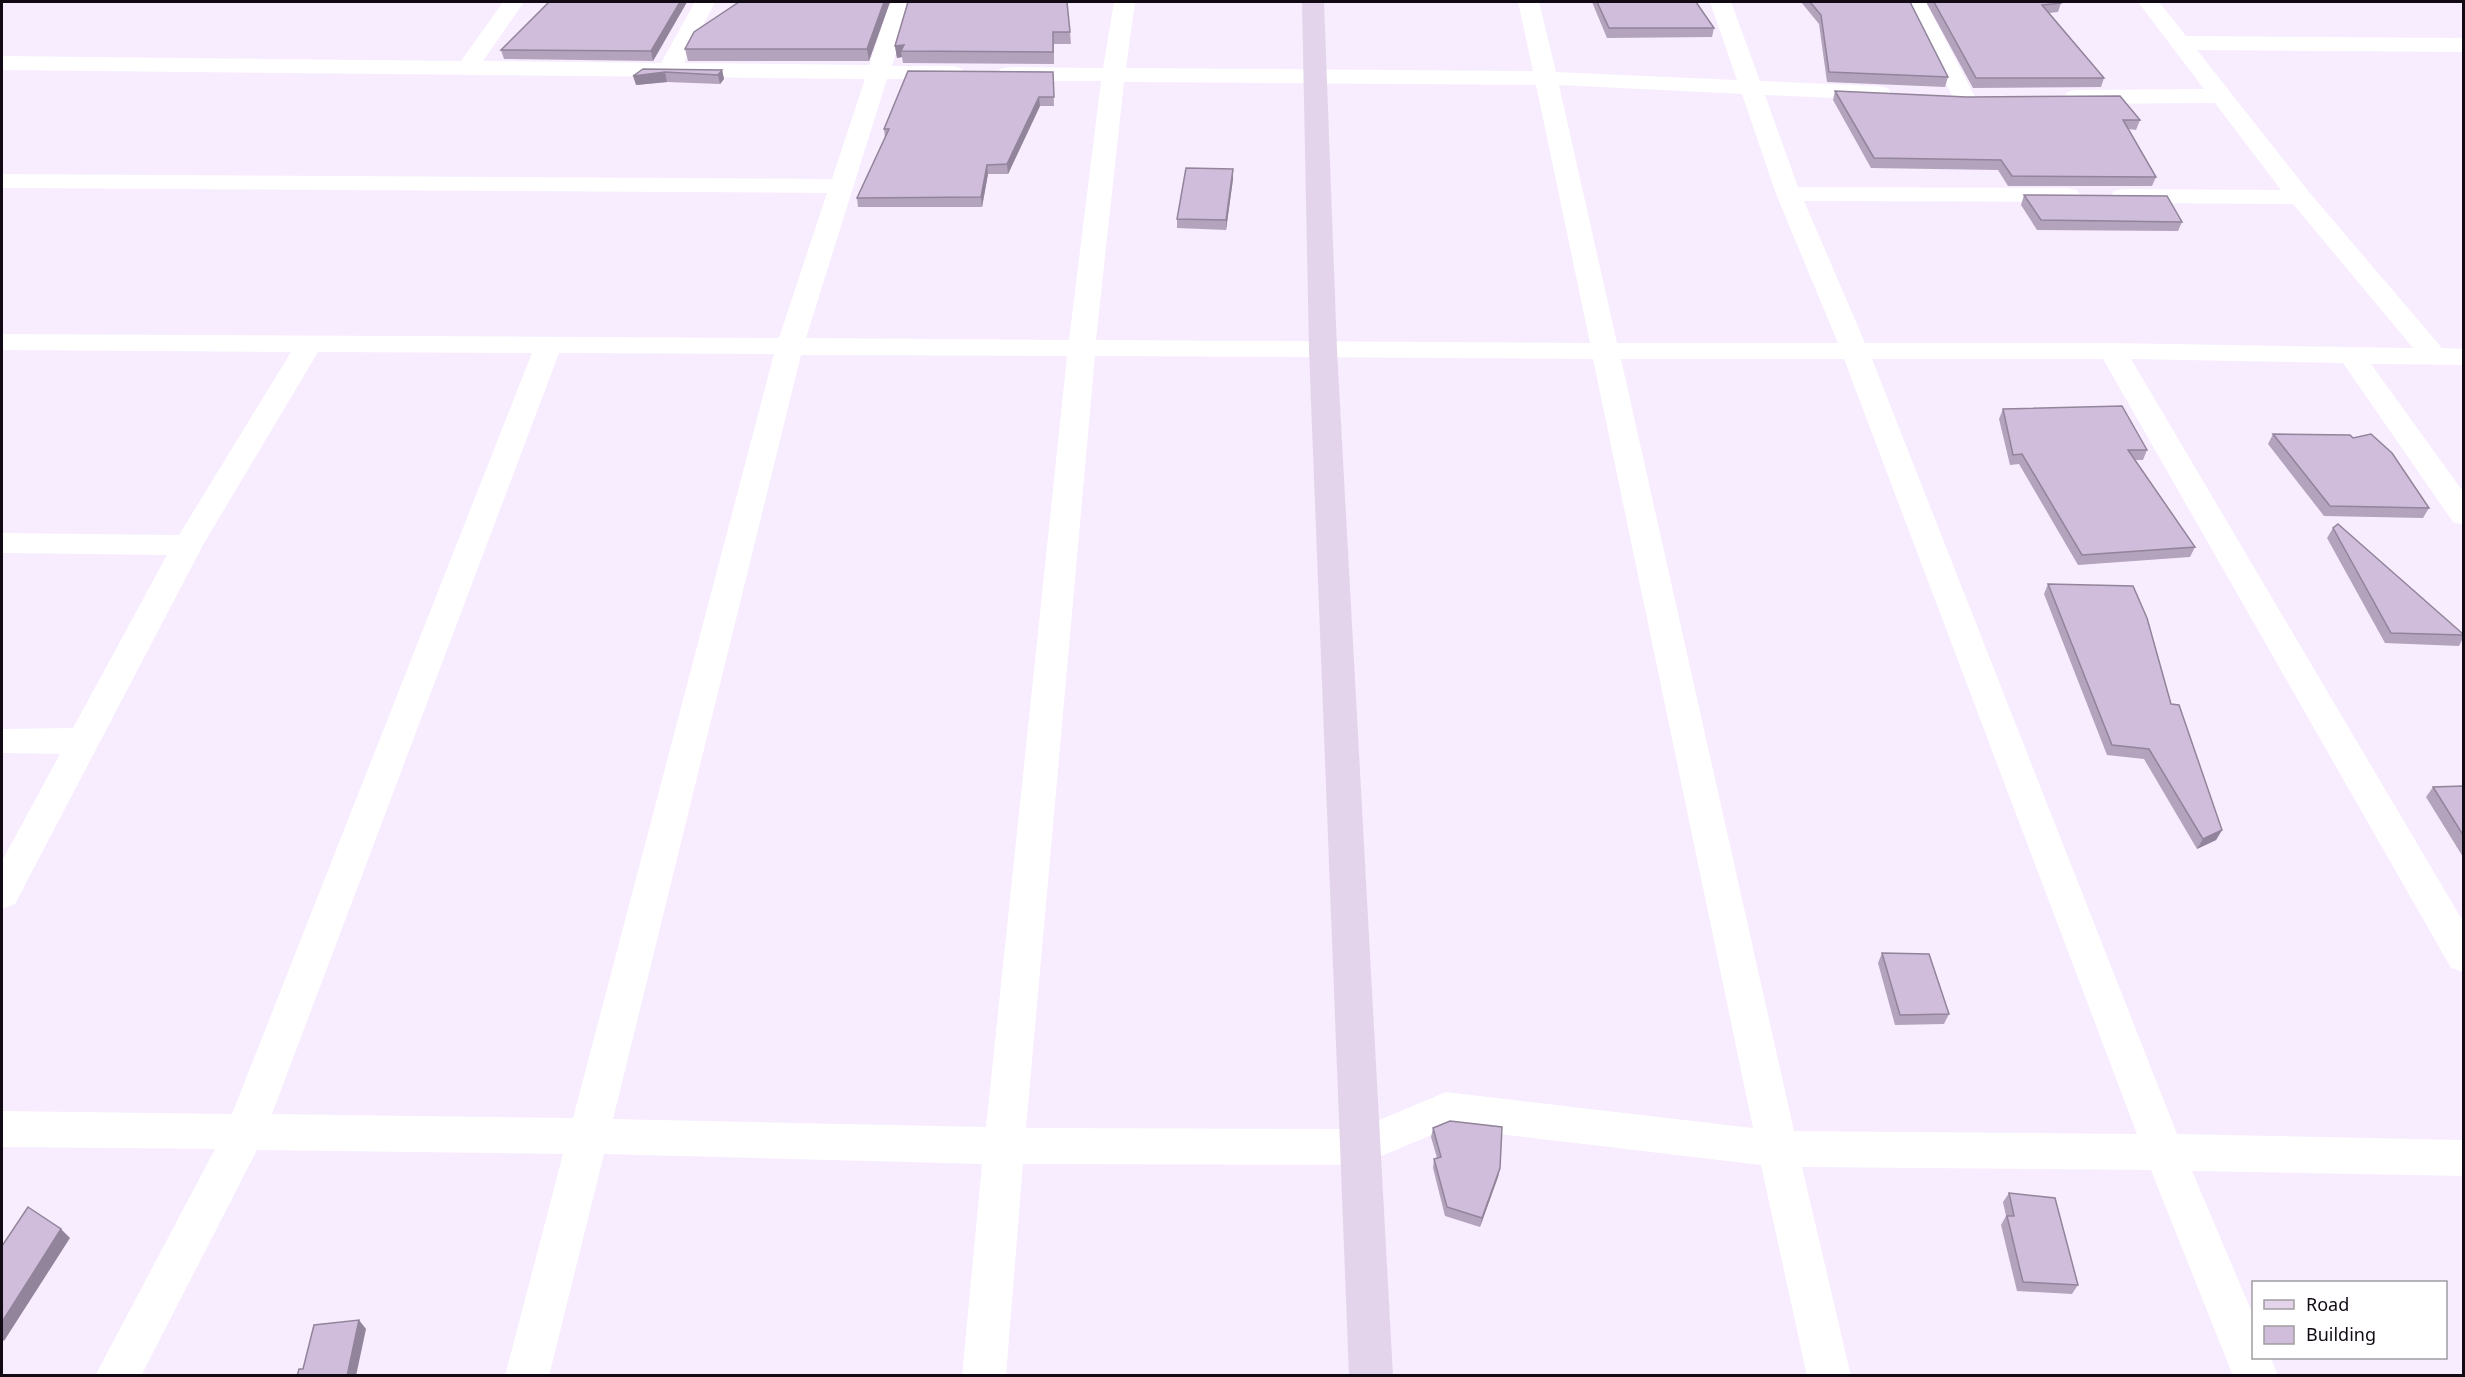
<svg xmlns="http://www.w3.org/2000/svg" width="2465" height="1377" font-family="'Noto Sans',sans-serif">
<rect width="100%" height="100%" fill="#f8ecff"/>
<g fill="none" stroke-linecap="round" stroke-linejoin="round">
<g fill="#fff" fill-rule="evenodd">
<path d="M503 2H524L483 61 661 63 695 2H715L684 63 869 65 890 2H911L892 66H953L961 68 964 73 961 78 953 80 887 79 806 338 1069 340 1101 81H1008L1000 79 997 74 1000 69 1008 67 1103 68 1114 2H1135L1126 68 1533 71 1518 2H1539L1556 72 1737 80 1710 2H1731L1760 81 1880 86 1888 88 1891 93 1888 98 1880 100 1765 95 1798 187 2068 188 2077 190 2080 195 2077 200 2068 202 1804 201 1865 343H2112L2413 348 2293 204 2123 203 2114 201 2111 196 2114 191 2123 189 2281 190 2215 103 2075 104 2067 102 2064 97 2067 92 2075 90 2204 89 2138 2H2159L2186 36 2464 38V52L2197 50 2309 192 2442 348 2464 349V365L2371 364 2464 493V525L2453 522 2343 363 2131 359 2464 923V972L2451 968 2103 359H1872L2177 1134 2464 1140V1176L2192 1171 2254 1317V1358H2271L2278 1376H2233L2151 1170 1802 1167 1851 1376H1807L1761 1165 1448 1128 1360 1165 1023 1164 1006 1376H962L982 1164 604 1154 549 1376H505L563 1154 257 1150 141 1376H95L215 1149 2 1147V1111L232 1114 532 353 318 352 203 545 15 904 2 909V861L60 754 2 753V729L73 728 167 555 2 553V533L179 535 291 352 2 350V334L779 338 827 193 2 188V174L832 179 865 79 2 70V56L461 61ZM1124 82 1536 85 1590 343 1096 340ZM1559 85 1742 94 1776 194 1838 343H1617ZM559 353 774 354 573 1118 272 1114ZM801 355 1067 356 986 1127 613 1119ZM1095 356 1593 359 1753 1128 1446 1092 1358 1129 1026 1128ZM1621 359H1844L2137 1134 1794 1131Z"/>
<polygon points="1905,2 1926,2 1975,97 1972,102 1964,104 1956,102 1953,97"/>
</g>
<polygon fill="#e3d4eb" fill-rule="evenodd" points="1302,2 1324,2 1337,350 1393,1376 1349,1376 1309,350"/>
</g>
<g fill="#b3a3bd">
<polygon points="687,2 653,61 504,59 501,50"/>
<polygon points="739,2 890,2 869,61 688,61 685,49"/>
<polygon points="908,2 1070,32 1071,44 1054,44 1054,64 903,63 902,57 897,58 895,46"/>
<polygon points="1592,2 1696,2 1714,28 1712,37 1607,38"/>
<polygon points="1801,2 1910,2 1948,77 1945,87 1827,82 1819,24"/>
<polygon points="1926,2 2060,2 2061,3 2058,12 2049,13 2104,78 2101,87 1973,88"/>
<polygon points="643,69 722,70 724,79 720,84 667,82 636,85"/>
<polygon points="1053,72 1054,106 1040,106 1008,174 988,174 982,207 858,207 857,198 885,138 884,129"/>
<polygon points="1835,91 2140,120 2136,130 2128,129 2156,177 2152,186 2008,186 1998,170 1871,168 1833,100"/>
<polygon points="1233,179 1226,230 1177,228 1177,219"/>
<polygon points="2024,195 2182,222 2178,231 2037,230 2021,205"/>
<polygon points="2003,409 2147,450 2143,460 2135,460 2195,547 2190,557 2078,565 2019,464 2010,465 1999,419"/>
<polygon points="2273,434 2353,438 2429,508 2423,518 2324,516 2268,444"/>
<polygon points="2333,528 2463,634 2463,638 2459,646 2385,643 2327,538"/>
<polygon points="2048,584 2171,704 2222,830 2216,840 2197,849 2144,759 2107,755 2044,594"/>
<polygon points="2463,786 2463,857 2426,797 2433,787"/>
<polygon points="1882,953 1949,1014 1944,1024 1895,1025 1878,963"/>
<polygon points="1433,1128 1500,1168 1498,1177 1480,1227 1445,1216 1433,1168 1434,1159 1437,1158 1431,1137"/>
<polygon points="2009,1193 2078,1285 2072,1294 2017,1291 2001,1225 2006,1216 2003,1202"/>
</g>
<g fill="#92849a">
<polygon points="680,2 687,2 653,61 651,51"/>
<polygon points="884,2 890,2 869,61 867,49"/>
<polygon points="904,45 901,51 902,57 897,58 895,46"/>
<polygon points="722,70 724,79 720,84 718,75"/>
<polygon points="665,72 667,82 636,85 633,76"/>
<polygon points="1039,97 1040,106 1008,174 1007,164"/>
<polygon points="987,165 988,174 982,207 981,197"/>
<polygon points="1233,169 1233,179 1226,230 1226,220"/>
<polygon points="2222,830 2216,840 2197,849 2203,839"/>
<polygon points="1500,1168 1498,1177 1480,1227 1482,1218"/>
<polygon points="61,1229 70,1238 4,1341 2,1339 2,1322"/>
<polygon points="359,1320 366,1329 356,1376 347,1376"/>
</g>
<g fill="#d0bddc" stroke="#92849a" stroke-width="1.5">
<polygon points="549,2 680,2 651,51 501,50"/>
<polygon points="739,2 884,2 867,49 685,49 694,32"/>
<polygon points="908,2 1067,2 1070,32 1053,32 1053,52 901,51 904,45 895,46"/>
<polygon points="1597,2 1696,2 1714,28 1609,28"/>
<polygon points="1810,2 1910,2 1948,77 1829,72 1821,15"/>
<polygon points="1934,2 2060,2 2061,3 2042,5 2104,78 1976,78"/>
<polygon points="643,69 722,70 718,75 665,72 633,76"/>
<polygon points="908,71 1053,72 1054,97 1039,97 1007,164 987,165 981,197 857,198 889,129 884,129"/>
<polygon points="1835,91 1967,97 2120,96 2140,120 2123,120 2156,177 2012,176 2001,160 1874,158"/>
<polygon points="1186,168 1233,169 1226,220 1177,219"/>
<polygon points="2024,195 2167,196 2182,222 2041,220"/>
<polygon points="2122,406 2147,450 2128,450 2195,547 2082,555 2022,454 2013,455 2003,409"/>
<polygon points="2273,434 2350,435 2353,438 2371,434 2392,453 2429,508 2330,506"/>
<polygon points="2338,524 2463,634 2463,635 2391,633 2333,528"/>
<polygon points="2048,584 2133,586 2147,618 2171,704 2179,705 2222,830 2203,839 2149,749 2112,745"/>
<polygon points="2463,786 2463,835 2433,787"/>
<polygon points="1882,953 1929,954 1949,1014 1900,1015"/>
<polygon points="1450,1121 1502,1127 1500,1168 1482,1218 1447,1207 1434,1159 1441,1157 1433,1128"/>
<polygon points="2009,1193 2055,1198 2078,1285 2023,1282 2007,1216 2014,1216"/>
<polygon points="28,1207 61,1229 2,1322 2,1246"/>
<polygon points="359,1320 347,1376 297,1376 299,1369 303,1369 314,1325"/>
</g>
<rect width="2465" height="1377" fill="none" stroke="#110a14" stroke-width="6"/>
<rect x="2252" y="1281" width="195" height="78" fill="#ffffff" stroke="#a09da1" stroke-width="1.5"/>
<rect x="2264" y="1300" width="30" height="9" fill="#e3d4eb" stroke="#a09da1" stroke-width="1.5"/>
<text x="2306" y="1311" font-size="18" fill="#110a14">Road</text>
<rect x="2264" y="1326" width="30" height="18" fill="#d0bddc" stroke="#a09da1" stroke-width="1.5"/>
<text x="2306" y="1341" font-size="18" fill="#110a14">Building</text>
</svg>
